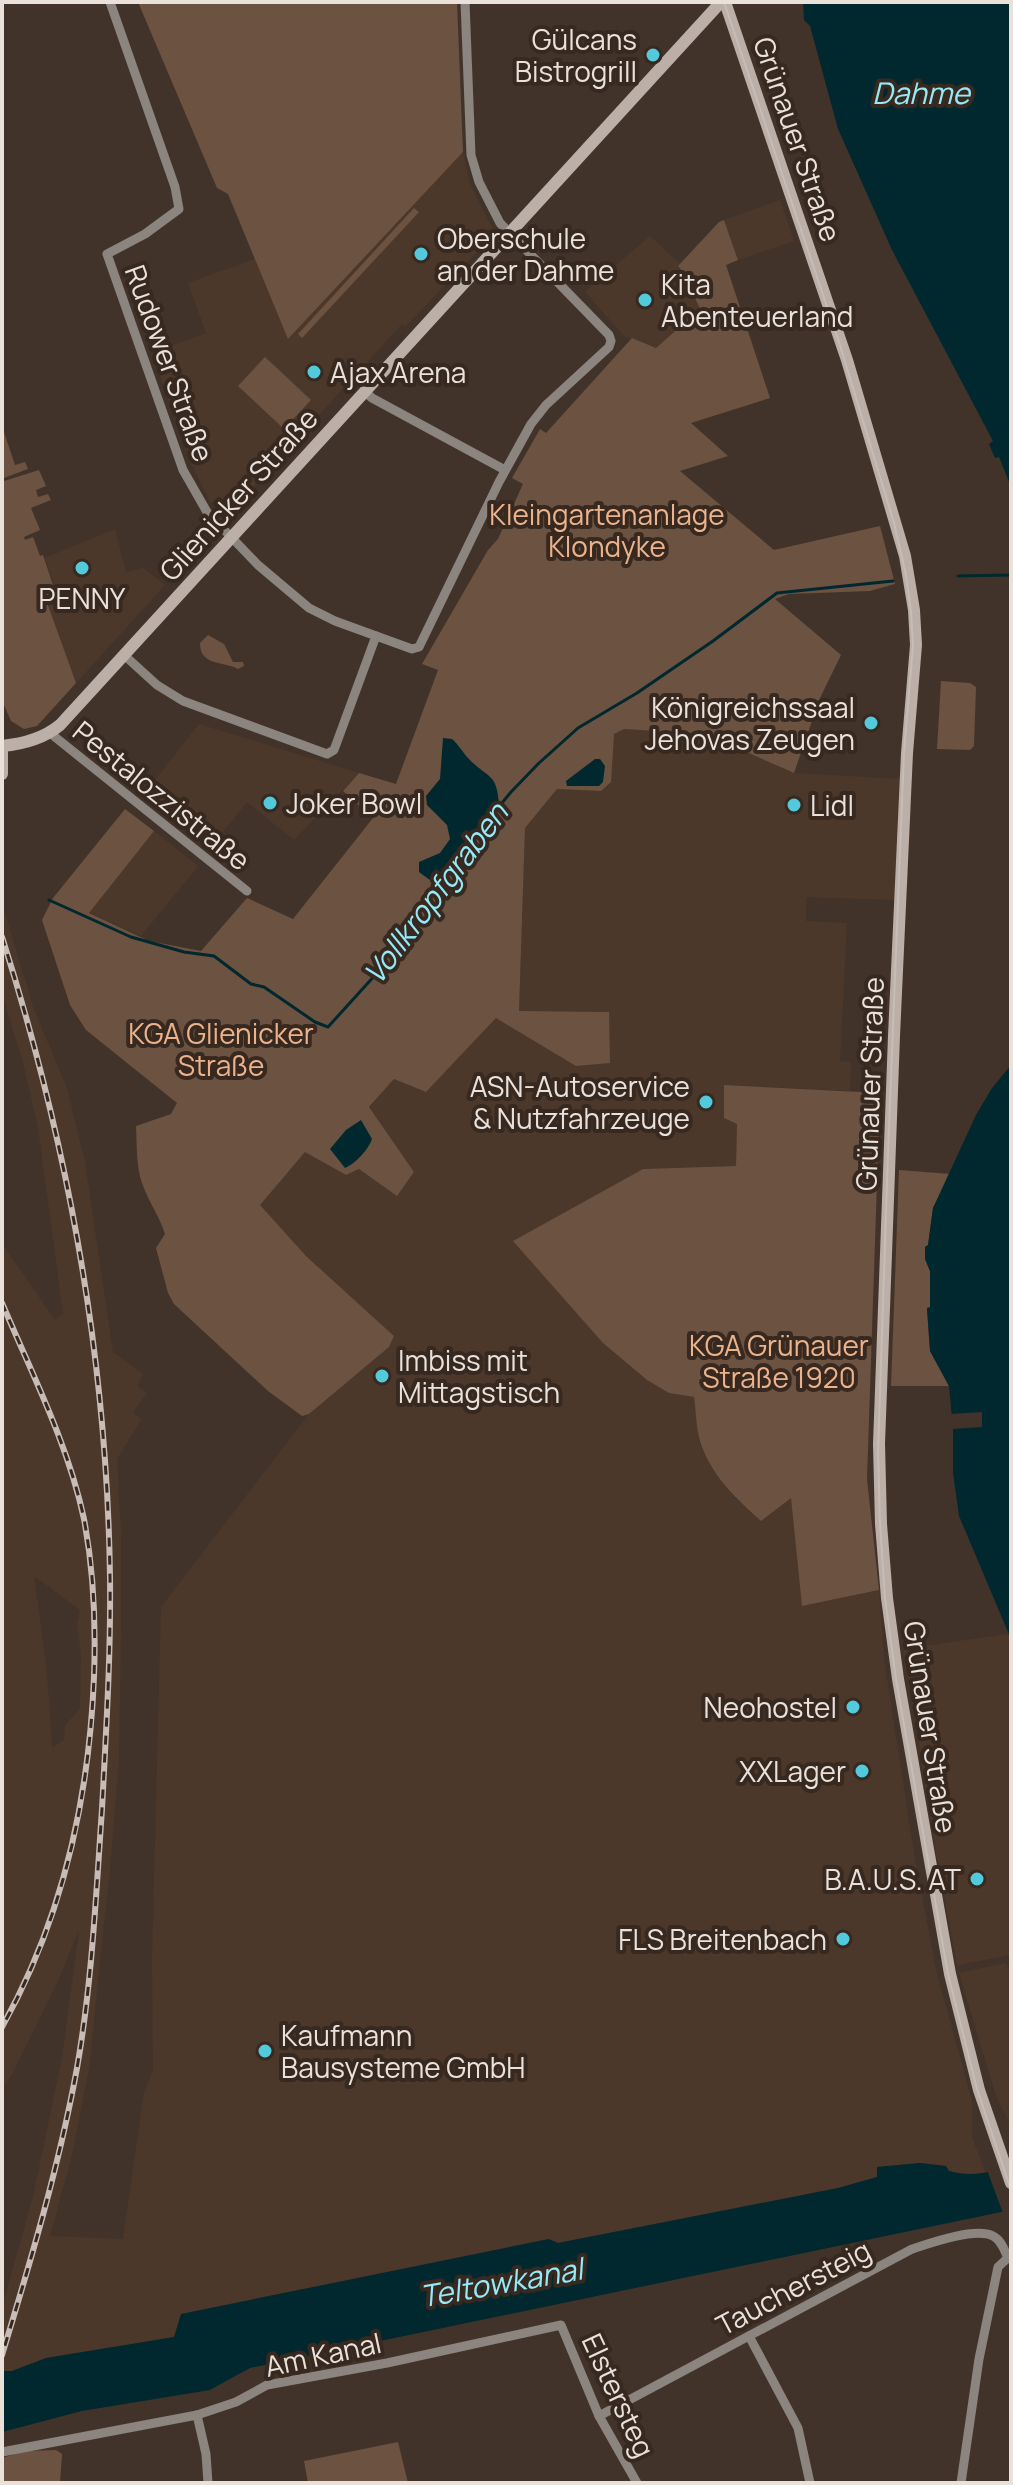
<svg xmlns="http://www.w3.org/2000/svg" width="1013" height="2485" font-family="Manrope,sans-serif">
<rect width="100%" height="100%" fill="#42332a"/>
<g fill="#4c382a" fill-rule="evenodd">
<polygon points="463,152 470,184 495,233 405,327 402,324 240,501 210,502 192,465 152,353 206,333 188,283 255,259 289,338"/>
<polygon points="780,200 794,241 738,260 724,220"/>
<polygon points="650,236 680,264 678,266 700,309 656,348 625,337 585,292"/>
<polygon points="115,529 126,572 143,568 165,585 76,683 48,606 60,601 45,558"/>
<polygon points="199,724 359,773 294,840 247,802 211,847 144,794"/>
<path d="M624 729 705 734 794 773 901 779 896 900 806 897V921L847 923 840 1061 851 1062 850 1091 725 1085 737 1124 736 1166 643 1169 514 1241 603 1343 647 1380 669 1393 694 1397 699 1440 713 1469 734 1497 761 1521 791 1497 802 1606 879 1590 884 1659 915 1860 937 1974 972 2101V2137L986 2174 966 2175 949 2171 946 2166 920 2163 878 2167 877 2177 838 2188 557 2243 548 2239 181 2314 175 2337 46 2358 12 2371H2V2307L33 2197 62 2058 79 1930 57 1983 12 2074 2 2089V1244L55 1320 63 1313 38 1127 23 1063 2 993V903L33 1007 67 1088 85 1162 113 1352 143 1374 137 1386 147 1393 133 1412 141 1420 117 1459 121 1534V1632L119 1756 111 1857 89 2068 72 2155 50 2236 123 2239 144 2092 153 2070 152 1960 161 1607 309 1414 389 1347 394 1336 303 1253 259 1205 305 1151 346 1175 359 1169 397 1195 414 1172 369 1108 394 1079 426 1092 496 1018 517 1029 609 1012 519 1011 525 828 557 789 601 791 614 734ZM34 1576 80 1610 77 1624 81 1656 80 1709 65 1725 64 1740 52 1748 47 1672Z"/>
<polygon points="154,831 198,866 141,936 89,912"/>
<polygon points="1007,1634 1011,1639 1011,1955 957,1965 936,1852 904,1649"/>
<polygon points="1006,1963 1011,1977 1011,2126 996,2096 959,1973"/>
</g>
<g fill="#6c5240">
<polygon points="138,2 457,2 463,152 288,339 228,194 217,188"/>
<polygon points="414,208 419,212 302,338 298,334"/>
<path d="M724 220 738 260 726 265 770 398 691 423 728 456 680 471 774 550 880 526 895 584 870 591 789 594 775 599 841 655 820 698 794 773 705 734 624 729 614 734 611 782 601 791 557 789 525 828 519 1011 609 1012 610 1063 576 1066 496 1018 426 1092 394 1079 369 1107 414 1172 397 1196 359 1169 346 1175 305 1152 260 1205 306 1256 394 1336 389 1347 309 1414 302 1416 268 1391 174 1304 168 1293 156 1248 165 1234C159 1215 148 1201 142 1183 136 1166 137 1144 136 1126L171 1114 177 1103 86 1030 70 1005 42 920 53 898 125 809 154 831 89 913 149 941 201 951 247 898 293 919 373 818 343 791 359 773 396 784 438 670 422 664 488 550 498 539 523 484 512 478 540 429 546 433 632 338 656 348 700 309 683 272 678 266 719 222Z"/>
<polygon points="265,357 311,400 284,429 238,386"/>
<polygon points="2,426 15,465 25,462 28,469 4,478 4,481 39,470 46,486 36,490 38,497 48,494 51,500 31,508 40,530 24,537 25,540 33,537 40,556 43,555 57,597 45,597 76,683 37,726 24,729 11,721 3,703"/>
<path d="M208 635 224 644 233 662H243L244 666 238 669C225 661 200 667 200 643Z"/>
<polygon points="941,681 970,683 976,687 974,746 970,750 937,749"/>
<path d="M724 1085 880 1093 867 1479 879 1590 802 1606 791 1498 761 1521C736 1499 710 1474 700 1441 696 1427 696 1411 694 1397L669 1393 647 1380 603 1343 513 1241 643 1169 736 1166 737 1124 724 1118Z"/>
<polygon points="899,1170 951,1174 933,1208 928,1245 925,1247 925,1259 930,1271 930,1308 927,1309 930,1351 949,1386 891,1386"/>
<polygon points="398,2442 408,2483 308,2483 304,2461"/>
<polygon points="56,2450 62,2454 60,2483 2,2483 2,2458 25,2451"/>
</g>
<g fill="#00282e">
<polygon points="803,2 1011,2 1011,487 999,457 995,458 989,444 993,441 892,250 838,129 810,26 804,20"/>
<path d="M443 738 452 739C459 745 463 753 469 759 488 779 497 772 499 805L444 876 430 880 419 872V862L440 853 450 839 447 825 427 805 426 796 440 779Z"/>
<polygon points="595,759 600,759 605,766 603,782 599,786 567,786 566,781"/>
<polygon points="1011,1065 1011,1639 959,1516 953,1473 953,1429 949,1386 930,1351 927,1308 930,1307 930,1271 925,1259 925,1247 928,1245 933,1208 976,1115 992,1088"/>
<path d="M361 1120 372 1139C368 1150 356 1163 345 1168L330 1149 346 1130Z"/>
<path d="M920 2163 946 2166 949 2171C972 2177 989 2173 1011 2165V2210L250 2368 210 2390 82 2411 2 2432V2371H12L46 2358 174 2337 181 2314 549 2239 558 2243 838 2188 877 2177V2167Z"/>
</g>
<g fill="#42332a">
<polygon points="982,1412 982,1427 953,1429 950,1414"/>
<polygon points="1011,2161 1011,2215 1004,2216 987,2170"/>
</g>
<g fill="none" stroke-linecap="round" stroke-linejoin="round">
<g stroke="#00282e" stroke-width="3">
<polyline points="958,576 1011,575"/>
<polyline points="467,846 511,792 539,763 578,728 637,693 713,641 777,593 893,581"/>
<polyline points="49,900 131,937 184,952 214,956 251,984 264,987 315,1022 328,1027 377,973 387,948 399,932 463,852"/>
</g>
<g stroke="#8b847f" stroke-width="9">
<polyline points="110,2 175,187 179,209 145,234 107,254 183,470 207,512 258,565 309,608 335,621 412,649 419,647 499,482 531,424 546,405 609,347 611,341 609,335 500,223 479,182 471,155 465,2"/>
<polyline points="364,391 372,398 505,470"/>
<polyline points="124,655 157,685 183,701 327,754 334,750 376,636"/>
<polyline points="50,733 247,891"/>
<polyline points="749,2336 798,2428 810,2483"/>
<polyline points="197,2415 206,2454 208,2483"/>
<path d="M599 2416 912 2249C930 2243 975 2227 993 2236 1001 2240 1004 2249 1007 2256"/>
<polyline points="2,2452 197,2415 236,2402 267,2385 387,2363 561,2325 599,2416 637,2483"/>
<polyline points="961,2483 979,2359 998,2267 1011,2255"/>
</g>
<g stroke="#bbafa7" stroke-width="12">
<polyline points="725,2 847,360 905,556 914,610 916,645 907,753 894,1036 879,1444 881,1524 887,1598 898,1679 950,1974 979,2090 1011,2183"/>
<path d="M2 746C23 744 43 739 60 725L721 2"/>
<polyline points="2,748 2,774"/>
</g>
<polyline stroke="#c7bdb6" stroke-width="2" points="724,2 839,342 894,523 906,575 911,611 913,645 904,752 888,1153 878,1453 880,1524 885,1598 896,1679 948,1974 977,2089 1011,2190"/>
<defs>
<g id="rail">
<path d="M2 937C68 1144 107 1359 110 1577 111 1655 106 1732 102 1809 96 1895 92 1983 77 2068 59 2166 31 2260 2 2355"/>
<path d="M2 1303C32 1374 68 1444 84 1519 94 1572 96 1624 94 1677 89 1800 63 1918 2 2027"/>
</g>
</defs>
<use href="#rail" stroke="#c7bdb6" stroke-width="6"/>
<use href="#rail" stroke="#372920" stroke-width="3" stroke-dasharray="9" stroke-linecap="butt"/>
</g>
<g fill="#53cadc" stroke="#372920" stroke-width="3">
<circle cx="653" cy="55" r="8"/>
<circle cx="421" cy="254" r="8"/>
<circle cx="645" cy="300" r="8"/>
<circle cx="314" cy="372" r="8"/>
<circle cx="82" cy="568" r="8"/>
<circle cx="871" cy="723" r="8"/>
<circle cx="270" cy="803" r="8"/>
<circle cx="794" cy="805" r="8"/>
<circle cx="706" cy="1102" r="8"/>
<circle cx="382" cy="1376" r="8"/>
<circle cx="853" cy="1707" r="8"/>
<circle cx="862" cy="1771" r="8"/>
<circle cx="977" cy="1879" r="8"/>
<circle cx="843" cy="1939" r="8"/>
<circle cx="265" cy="2051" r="8"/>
</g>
<g text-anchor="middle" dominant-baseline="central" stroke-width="8" stroke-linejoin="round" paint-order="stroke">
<g font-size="28" fill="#eae1db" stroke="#372920" text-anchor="end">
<text x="637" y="39">Gülcans<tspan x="637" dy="32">Bistrogrill</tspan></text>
<text x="437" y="238" text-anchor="start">Oberschule<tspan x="437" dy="32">an der Dahme</tspan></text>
<text x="661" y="284" text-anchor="start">Kita<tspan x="661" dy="32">Abenteuerland</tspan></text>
<text x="330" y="372" text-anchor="start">Ajax Arena</text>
<text x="82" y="598" text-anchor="middle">PENNY</text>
<text x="855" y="707">Königreichssaal<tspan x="855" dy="32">Jehovas Zeugen</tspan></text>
<text x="286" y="803" text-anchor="start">Joker Bowl</text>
<text x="810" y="805" text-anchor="start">Lidl</text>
<text x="690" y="1086">ASN-Autoservice<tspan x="690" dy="32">&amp; Nutzfahrzeuge</tspan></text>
<text x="398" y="1360" text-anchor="start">Imbiss mit<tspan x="398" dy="32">Mittagstisch</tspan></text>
<text x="837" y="1707">Neohostel</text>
<text x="846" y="1771">XXLager</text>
<text x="961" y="1879">B.A.U.S. AT</text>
<text x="827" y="1939">FLS Breitenbach</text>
<text x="281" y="2035" text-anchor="start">Kaufmann<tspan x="281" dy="32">Bausysteme GmbH</tspan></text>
</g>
<g font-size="28" fill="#eae1db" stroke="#372920">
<text transform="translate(798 139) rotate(71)">Grünauer Straße</text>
<text transform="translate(170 363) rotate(70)">Rudower Straße</text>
<text transform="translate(238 494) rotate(-48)">Glienicker Straße</text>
<text transform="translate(162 795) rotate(39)">Pestalozzistraße</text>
<text transform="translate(869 1084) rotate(-88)">Grünauer Straße</text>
<text transform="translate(931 1727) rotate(81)">Grünauer Straße</text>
<text transform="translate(793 2287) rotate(-28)">Tauchersteig</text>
<text transform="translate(323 2354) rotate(-12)">Am Kanal</text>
<text transform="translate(619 2395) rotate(65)">Elstersteg</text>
</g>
<g font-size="28" fill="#ebb28b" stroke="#372920">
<text x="607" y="514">Kleingartenanlage<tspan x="607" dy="32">Klondyke</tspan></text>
<text x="221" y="1033">KGA Glienicker<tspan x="221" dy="32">Straße</tspan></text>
<text x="779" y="1345">KGA Grünauer<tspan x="779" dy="32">Straße 1920</tspan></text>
</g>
<g font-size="30" font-style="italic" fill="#95eaf8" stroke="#372920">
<text x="921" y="92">Dahme</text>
<text transform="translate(435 893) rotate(-53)">Vollkropfgraben</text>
<text transform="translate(501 2282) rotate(-10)">Teltowkanal</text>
</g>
</g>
<rect width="1013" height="2485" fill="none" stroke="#eae1db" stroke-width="8"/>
</svg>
